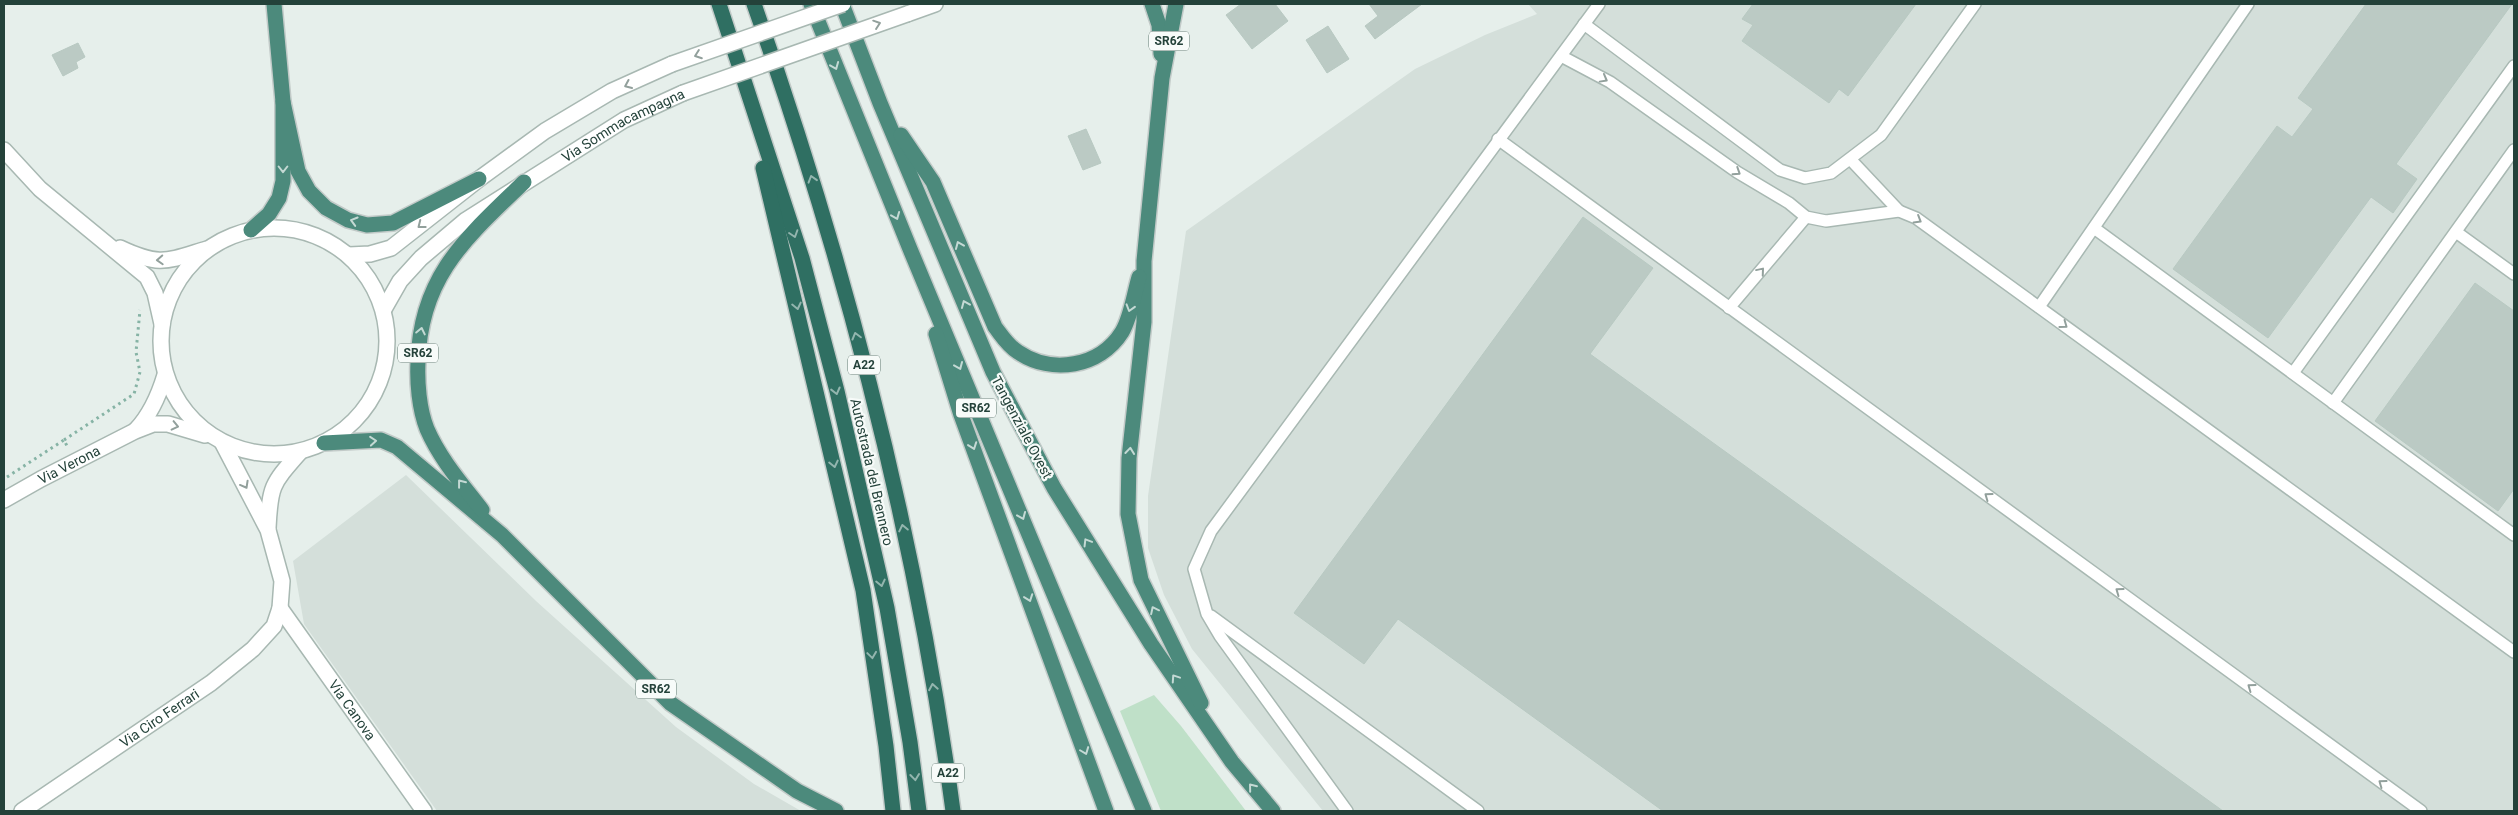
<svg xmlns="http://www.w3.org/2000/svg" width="2518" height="815" font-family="Roboto,sans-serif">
<rect width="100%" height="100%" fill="#e6efeb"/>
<g fill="#d4dfda">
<polygon points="1528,4 2514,4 2514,811 1323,811 1192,649 1164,595 1148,548 1148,496 1186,231 1415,69 1485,35 1537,14"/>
<polygon points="406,475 536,601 676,727 754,784 801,811 437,811 304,624 293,561"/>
</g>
<polygon fill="#bfe0c8" points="1154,695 1181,726 1246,811 1161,811 1120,711"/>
<g fill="#bbcac4" stroke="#b8c9c2">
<polygon points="1241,4 1275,4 1288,21 1252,49 1226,15"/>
<polygon points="1369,4 1422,4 1375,39 1365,26 1378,16"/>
<polygon points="1753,4 1916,4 1848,96 1839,89 1829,103 1742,41 1753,25 1742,19"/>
<polygon points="2366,4 2512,4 2396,164 2417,179 2393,213 2371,197 2268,338 2173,269 2277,126 2292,137 2313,109 2298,98"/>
<polygon points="1328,26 1349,59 1327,73 1306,40"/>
<polygon points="78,43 85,57 76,62 78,68 63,76 52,55"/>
<polygon points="1086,129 1101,163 1083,170 1068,136"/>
<polygon points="1583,217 1653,268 1590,354 2223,811 1663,811 1398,619 1364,664 1294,613"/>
<polygon points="2475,283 2514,311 2514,489 2498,511 2375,421"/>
</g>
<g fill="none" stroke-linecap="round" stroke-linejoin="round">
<defs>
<g id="service">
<polyline points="1584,24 1780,170 1805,178 1831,173 1881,135 1975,4"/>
<polyline points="1561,56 1610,82 1737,172 1789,203 1806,217 1826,221 1899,211 1916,218 2514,652"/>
<polyline points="1498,139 2421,811"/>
<polyline points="1851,160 1899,211"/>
<polyline points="2094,228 2514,535"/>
<polyline points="2456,232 2514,274"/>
<polyline points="2039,307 2248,4"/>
<polyline points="1729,308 1806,217"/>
<polyline points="2293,373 2514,66"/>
<polyline points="2333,403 2514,150"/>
<polyline points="1211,616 1478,811"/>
<polyline points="1347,811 1220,636 1207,614 1194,569 1211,531 1599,4"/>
</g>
<g id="minor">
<polyline points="4,150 40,189 147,277 155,293 162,324"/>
<path d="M120 248C160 267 167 261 207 249"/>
<path d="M268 528C270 485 272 484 300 452"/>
<path id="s1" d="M280 608 424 811"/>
<path id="s2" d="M22 811 211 683 253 649 274 626 280 608 282 581 268 530 222 442"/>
</g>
<g id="tertiary">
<polyline points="907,14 935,4"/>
<circle cx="274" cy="341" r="113"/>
<polyline points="349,255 370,254 391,248 479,179 545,131 612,91 672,64"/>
<path id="s3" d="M384 309 400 281 421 258 466 220 624 120 683 93"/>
<path d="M136 430C151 414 159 395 165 375"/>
<path id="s4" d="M4 500 41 479 135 431 153 424H168L205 435"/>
</g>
<g id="trunk">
<polyline points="811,4 910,249 1144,811"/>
<polyline points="842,4 880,103 993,372 1054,488 1151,644 1232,762 1273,811"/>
<polyline points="1152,4 1159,25 1161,54"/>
<polyline points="1176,4 1162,78 1144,261 1144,322 1129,458 1128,514 1141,580 1201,703"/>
<polyline points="283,102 298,171 309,191 326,208 348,220 367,225 393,223 479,179"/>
<path d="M901 135 933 182 995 327C1002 336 1008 346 1018 352 1052 375 1100 367 1122 332 1131 317 1134 294 1139 277"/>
<polyline points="251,230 269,214 279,198 283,181 283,102 274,4"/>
<polyline points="936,334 961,415 1106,811"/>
<polyline points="324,443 381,440 397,447 502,535 670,703 797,791 836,811"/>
<path d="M482 510C462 484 440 459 427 429 419 409 417 382 418 362 420 276 467 237 524 182"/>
</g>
<g id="motorway">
<polyline points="719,4 802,258 837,391 887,608 910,742 919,811"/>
<path d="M754 4C846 265 916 536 953 811"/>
<polyline points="763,168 863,590 886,746 893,811"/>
</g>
</defs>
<use href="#service" stroke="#a8b8b2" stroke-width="14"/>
<use href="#minor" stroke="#a8b8b2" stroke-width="18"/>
<use href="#tertiary" stroke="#a8b8b2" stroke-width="18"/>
<use href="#trunk" stroke="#c2cac8" stroke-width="18"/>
<use href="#motorway" stroke="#c2cac8" stroke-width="18"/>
<g stroke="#86b3a5" stroke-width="3" stroke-dasharray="2.5 4" stroke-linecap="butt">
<polyline points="64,440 134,394 140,372 136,352 140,310"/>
<polyline points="7,477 64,440 68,448"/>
</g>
<use href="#service" stroke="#fff" stroke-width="11"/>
<use href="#minor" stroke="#fff" stroke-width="15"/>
<use href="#tertiary" stroke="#fff" stroke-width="15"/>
<use href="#trunk" stroke="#4c8a7c" stroke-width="15"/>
<use href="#motorway" stroke="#2f6f62" stroke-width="15"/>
<defs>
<g id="tertiary-bridge">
<polyline points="672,64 843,4"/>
<polyline points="683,93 907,14"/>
</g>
</defs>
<use href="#tertiary-bridge" stroke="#a8b8b2" stroke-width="18" stroke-linecap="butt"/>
<use href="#tertiary-bridge" stroke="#fff" stroke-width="15"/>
</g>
<defs><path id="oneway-chevron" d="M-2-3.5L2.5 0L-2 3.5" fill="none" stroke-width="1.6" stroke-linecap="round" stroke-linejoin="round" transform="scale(1.25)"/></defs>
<g stroke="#92a09c">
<use href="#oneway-chevron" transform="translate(877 24) rotate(-19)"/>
<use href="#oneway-chevron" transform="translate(698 55) rotate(160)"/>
<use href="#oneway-chevron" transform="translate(1604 79) rotate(29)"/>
<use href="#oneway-chevron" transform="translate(628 85) rotate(156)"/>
<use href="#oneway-chevron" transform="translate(1737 172) rotate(33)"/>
<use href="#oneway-chevron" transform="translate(1918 220) rotate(31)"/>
<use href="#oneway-chevron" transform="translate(421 225) rotate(142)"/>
<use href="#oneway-chevron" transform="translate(160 260) rotate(177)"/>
<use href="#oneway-chevron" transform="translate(1761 271) rotate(-50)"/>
<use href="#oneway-chevron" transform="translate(2064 325) rotate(36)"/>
<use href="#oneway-chevron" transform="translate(175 426) rotate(13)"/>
<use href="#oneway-chevron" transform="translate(245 485) rotate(61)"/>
<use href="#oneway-chevron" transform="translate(1988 496) rotate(-144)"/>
<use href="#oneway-chevron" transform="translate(2119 591) rotate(-144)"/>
<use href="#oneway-chevron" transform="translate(2251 687) rotate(-144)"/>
<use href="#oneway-chevron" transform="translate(2382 783) rotate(-144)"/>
</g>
<g stroke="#c4d9d4">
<use href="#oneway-chevron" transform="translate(835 66) rotate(68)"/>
<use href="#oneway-chevron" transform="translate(283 169) rotate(90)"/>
<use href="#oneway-chevron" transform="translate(896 216) rotate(68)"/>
<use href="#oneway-chevron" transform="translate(354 221) rotate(-164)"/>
<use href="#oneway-chevron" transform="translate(959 245) rotate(-113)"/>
<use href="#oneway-chevron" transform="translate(965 304) rotate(-113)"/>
<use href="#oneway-chevron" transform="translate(1130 308) rotate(107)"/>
<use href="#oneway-chevron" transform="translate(421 331) rotate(-78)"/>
<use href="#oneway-chevron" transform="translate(959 366) rotate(67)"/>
<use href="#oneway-chevron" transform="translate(373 441) rotate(-5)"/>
<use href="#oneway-chevron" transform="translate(973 446) rotate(70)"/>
<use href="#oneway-chevron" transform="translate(1130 451) rotate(-84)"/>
<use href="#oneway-chevron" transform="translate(461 483) rotate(-128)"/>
<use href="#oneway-chevron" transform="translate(1022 516) rotate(67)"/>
<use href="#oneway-chevron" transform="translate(1087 542) rotate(-121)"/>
<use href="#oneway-chevron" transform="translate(1029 598) rotate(70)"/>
<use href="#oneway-chevron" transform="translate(1154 610) rotate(-116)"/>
<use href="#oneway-chevron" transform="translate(1175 678) rotate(-124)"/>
<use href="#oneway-chevron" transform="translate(1085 751) rotate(69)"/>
<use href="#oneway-chevron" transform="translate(1252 787) rotate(-129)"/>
</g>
<g stroke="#93b5ae">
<use href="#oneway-chevron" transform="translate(812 179) rotate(-107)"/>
<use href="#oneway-chevron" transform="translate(794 234) rotate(72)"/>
<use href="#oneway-chevron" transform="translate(797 306) rotate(77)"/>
<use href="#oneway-chevron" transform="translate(856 336) rotate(-105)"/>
<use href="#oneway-chevron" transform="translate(836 391) rotate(76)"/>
<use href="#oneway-chevron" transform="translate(834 464) rotate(77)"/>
<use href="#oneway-chevron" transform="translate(903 528) rotate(-102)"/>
<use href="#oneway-chevron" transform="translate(881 583) rotate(77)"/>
<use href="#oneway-chevron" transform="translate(872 655) rotate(82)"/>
<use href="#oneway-chevron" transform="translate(933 687) rotate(-100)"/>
<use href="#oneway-chevron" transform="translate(915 777) rotate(83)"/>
</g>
<g text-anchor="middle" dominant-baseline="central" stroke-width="4.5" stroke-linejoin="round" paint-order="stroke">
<g fill="#f7fbf9" stroke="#637a73" stroke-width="1">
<rect x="1149" y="31.5" width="40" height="19" rx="4"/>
<rect x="398" y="343.5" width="40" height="19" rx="4"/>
<rect x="848" y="355.5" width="32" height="19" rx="4"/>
<rect x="956" y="398.5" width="40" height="19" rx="4"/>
<rect x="636" y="679.5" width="40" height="19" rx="4"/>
<rect x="932" y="763.5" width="32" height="19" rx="4"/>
</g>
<g font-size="12" font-weight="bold" fill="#24423a">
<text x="1169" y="41">SR62</text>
<text x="418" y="353">SR62</text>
<text x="864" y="365">A22</text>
<text x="976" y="408">SR62</text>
<text x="656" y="689">SR62</text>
<text x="948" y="773">A22</text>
</g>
<g font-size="14" fill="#24423a" stroke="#f7fbf9">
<text stroke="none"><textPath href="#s3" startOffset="306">Via Sommacampagna</textPath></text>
<text transform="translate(1022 427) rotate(62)">Tangenziale Ovest</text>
<text stroke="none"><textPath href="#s4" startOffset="74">Via Verona</textPath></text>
<text transform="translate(872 472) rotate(77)">Autostrada del Brennero</text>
<text stroke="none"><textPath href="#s1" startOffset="125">Via Canova</textPath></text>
<text stroke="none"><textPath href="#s2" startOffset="166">Via Ciro Ferrari</textPath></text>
</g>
</g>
<rect width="2518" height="815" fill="none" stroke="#24423a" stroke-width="10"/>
</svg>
